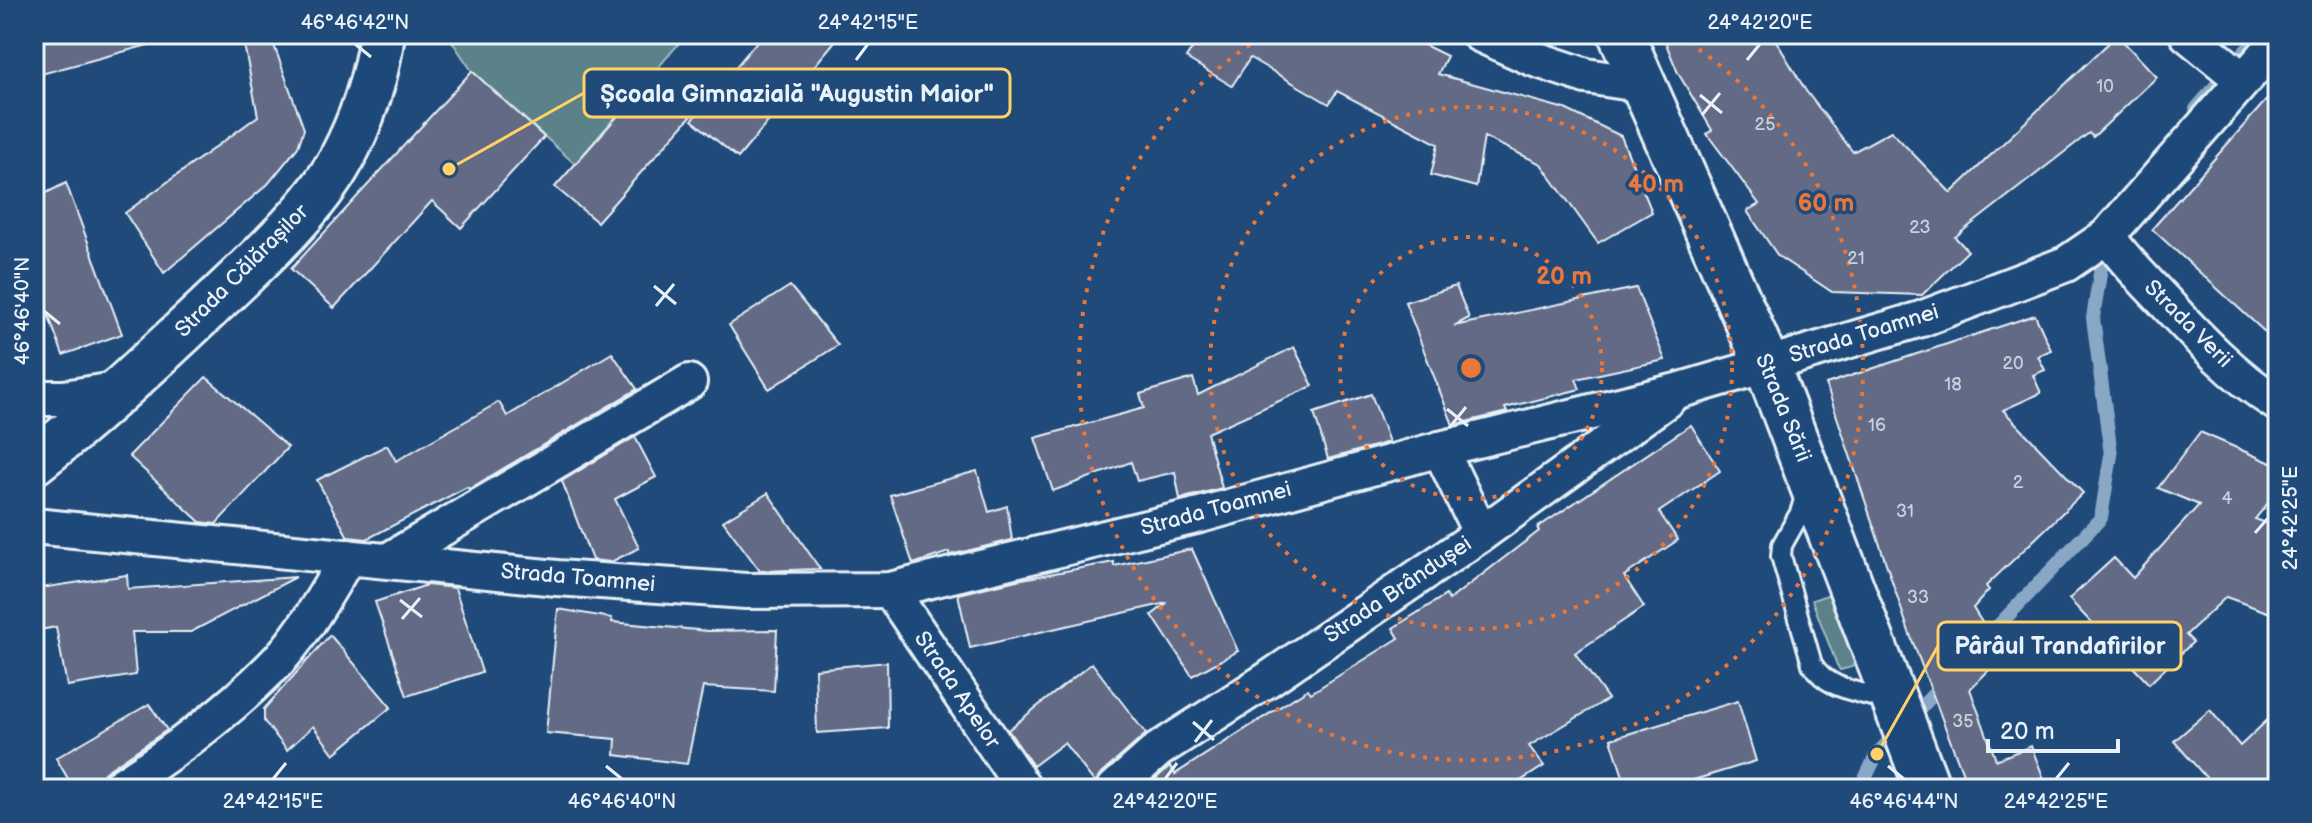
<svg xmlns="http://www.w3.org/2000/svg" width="2312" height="823" font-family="'Balsamiq Sans',sans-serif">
<rect width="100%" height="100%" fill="#1f4a7a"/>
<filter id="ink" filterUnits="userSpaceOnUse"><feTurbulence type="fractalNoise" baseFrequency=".0125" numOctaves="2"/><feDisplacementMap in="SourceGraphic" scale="16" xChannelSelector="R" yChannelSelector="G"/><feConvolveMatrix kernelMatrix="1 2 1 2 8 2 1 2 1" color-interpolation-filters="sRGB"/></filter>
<g filter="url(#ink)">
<g fill="#5a8288" stroke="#a1bac0" stroke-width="2">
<polygon points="447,34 687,34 575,164 472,71"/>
<polygon points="1830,594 1855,661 1852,667 1840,670 1837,665 1812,600"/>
</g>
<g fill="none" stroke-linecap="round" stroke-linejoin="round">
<g stroke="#89a8c6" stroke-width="14">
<polyline points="2196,109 2260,34"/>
<polyline points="1977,648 2101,518 2111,455 2093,318 2105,242"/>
<polyline points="1860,789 1877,754 1946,681"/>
</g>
</g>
<g fill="#636b85" stroke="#e8f1f8" stroke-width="2">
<polygon points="34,34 146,34 148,45 34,76"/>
<polygon points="242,34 270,34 304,129 298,147 268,184 164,273 125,213 258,116"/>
<polygon points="763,34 841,34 738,158 692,120"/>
<polygon points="1202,34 1402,34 1447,56 1438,74 1565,109 1621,136 1652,212 1598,243 1541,164 1484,137 1476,187 1431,175 1438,144 1337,91 1329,104 1250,58 1232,86 1186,58"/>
<polygon points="1662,34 1772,34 1806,91 1853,152 1891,131 1951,193 2117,35 2157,77 2093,137 2089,133 1955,237 1968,251 1922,295 1832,292 1778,256 1747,211 1759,204 1707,134 1712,130 1678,73"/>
<polygon points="659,69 699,107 597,222 555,187"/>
<polygon points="472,71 544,137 461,228 432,201 334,308 291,269"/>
<polygon points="2278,87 2278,344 2152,229"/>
<polygon points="66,183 122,334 63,355 34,276 34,199"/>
<polygon points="790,286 838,345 769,389 729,325"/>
<polygon points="1456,286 1469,318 1454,326 1636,288 1665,360 1576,379 1580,389 1505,408 1507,412 1453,425 1405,302"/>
<polygon points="2035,315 2051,350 2038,356 2045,370 2033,375 2041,393 2003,410 2083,493 1986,586 1989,590 1973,608 2003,656 1970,689 1996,760 2031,746 2048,789 1952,789 1951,779 1963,774 1909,632 1826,384"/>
<polygon points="1294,347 1313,386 1207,433 1222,488 1180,499 1175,472 1137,481 1131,462 1053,491 1035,438 1144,408 1140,394 1193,378 1198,395"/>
<polygon points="612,353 637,389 469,489 467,487 367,539 348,537 317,480 387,445 396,461 499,402 507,416"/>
<polygon points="206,377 288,447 216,524 200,522 129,456"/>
<polygon points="1371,394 1389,442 1328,459 1314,413"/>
<polygon points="1691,425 1720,471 1659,512 1678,540 1624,576 1644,607 1575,653 1608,699 1529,746 1544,766 1508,789 1144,789 1170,766 1175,774 1308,689 1311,693 1399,638 1393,628 1446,595 1449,600 1539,531 1537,528"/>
<polygon points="2200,432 2278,466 2278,491 2255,519 2278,527 2278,616 2226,597 2186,635 2193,642 2149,684 2069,599 2114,558 2133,578 2199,505 2158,488"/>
<polygon points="635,437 656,477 615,499 639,548 611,562 592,560 562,481"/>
<polygon points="977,471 989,512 1007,506 1012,540 950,555 949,552 913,564 890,495"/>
<polygon points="768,493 820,569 760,571 723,521"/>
<polygon points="1192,549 1238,651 1192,676 1152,615 1167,603 970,648 958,594 1017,580 1114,562 1114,566"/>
<polygon points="127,575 128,589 296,577 191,632 132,632 136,675 67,686 56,627 40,630 34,589"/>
<polygon points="427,585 455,588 482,672 407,696 375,602"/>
<polygon points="558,609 612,618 612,622 708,631 777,630 774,691 703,687 687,764 615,755 616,739 546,733"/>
<polygon points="330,635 391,707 334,754 313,726 287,750 264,721 264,709"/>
<polygon points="887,662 888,728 817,733 815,669"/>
<polygon points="1092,663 1146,734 1101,774 1095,783 1064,743 1033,766 1008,730"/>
<polygon points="1738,701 1756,761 1664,789 1627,789 1611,739"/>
<polygon points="149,704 167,730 105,772 99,779 96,789 74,789 56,758"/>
<polygon points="2210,710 2240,746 2278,710 2278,789 2216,789 2174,741"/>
</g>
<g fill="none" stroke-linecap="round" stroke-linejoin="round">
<defs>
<path id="lane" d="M1807 490 1800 513 1782 545 1781 556 1812 664C1827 689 1856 691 1883 699L1888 704"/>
<g id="street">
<polyline points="1479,34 1532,58 1586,76 1645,85"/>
<polyline points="2187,34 2243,80"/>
<path d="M2107 236C2124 260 2144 280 2164 301 2199 339 2234 376 2278 404"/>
<polyline points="34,398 64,398 121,389"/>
<polyline points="1440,449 1481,534"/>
<polyline points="34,526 557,578 746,591 890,590 1200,515 1440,449 1681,390 1921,319 2066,264 2107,236 2278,41"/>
<polyline points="389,560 689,382"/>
<polyline points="890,590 1024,789"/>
<path d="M116 789C171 754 225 714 271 668 302 638 326 593 348 557"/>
<polyline points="1114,789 1158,750 1267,680 1481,534 1668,399"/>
</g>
<g id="secondary">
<polyline points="1621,34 1766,363 1928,789"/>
<path d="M34 462C95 415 151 361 207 309 251 267 312 213 341 160 362 121 376 78 382 34"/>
</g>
</defs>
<use href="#lane" stroke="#e8f1f8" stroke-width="24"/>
<use href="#street" stroke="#e8f1f8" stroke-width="40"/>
<use href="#secondary" stroke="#e8f1f8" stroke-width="50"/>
<use href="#lane" stroke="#1f4a7a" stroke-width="18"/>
<use href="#street" stroke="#1f4a7a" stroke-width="34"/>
<use href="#secondary" stroke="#1f4a7a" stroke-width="44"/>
</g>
</g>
<path fill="none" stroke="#e8f1f8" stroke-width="3" d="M355 44 371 57M856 60 868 44M1747 60 1760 44M1700 95 1722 113M1702 115 1720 93M654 286 676 304M656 306 674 284M44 311 60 324M1447 409 1468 426M1449 428 1466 407M2255 533 2268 518M400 600 422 617M402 619 420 598M1193 722 1214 740M1195 742 1212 720M606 766 622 779M1888 766 1904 779M273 779 286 763M1165 779 1177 763M2056 779 2069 763"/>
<g fill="none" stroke="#e8773b" stroke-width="4" stroke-dasharray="4 8">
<circle cx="1471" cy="368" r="131"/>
<circle cx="1471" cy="368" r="261"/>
<path d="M1679 36A392 392 0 1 1 1263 36"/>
</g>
<g text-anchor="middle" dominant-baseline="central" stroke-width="7" stroke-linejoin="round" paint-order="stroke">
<g font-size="18" fill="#c7d0db">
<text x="2105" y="86">10</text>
<text x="1765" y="124">25</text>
<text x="1920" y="227">23</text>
<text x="1856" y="258">21</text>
<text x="2013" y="363">20</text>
<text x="1953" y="384">18</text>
<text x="1877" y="425">16</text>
<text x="2018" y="482">2</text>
<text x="2227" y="498">4</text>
<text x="1905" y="511">31</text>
<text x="1918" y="597">33</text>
<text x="1963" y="721">35</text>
</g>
<g font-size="22" fill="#e8f1f8" stroke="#1f4a7a">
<text transform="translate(242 271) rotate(-45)">Strada Călărașilor</text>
<text transform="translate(2188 324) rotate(45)">Strada Verii</text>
<text transform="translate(1864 334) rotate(-17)">Strada Toamnei</text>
<text transform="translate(1783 408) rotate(68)">Strada Sării</text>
<text transform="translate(1216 509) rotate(-15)">Strada Toamnei</text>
<text transform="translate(578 578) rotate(5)">Strada Toamnei</text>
<text transform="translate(1398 590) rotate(-34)">Strada Brândușei</text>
<text transform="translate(957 690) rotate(56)">Strada Apelor</text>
</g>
</g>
<circle cx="1471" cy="368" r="12" fill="#e8773b" stroke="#1f4a7a" stroke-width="4"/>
<g font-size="24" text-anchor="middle" font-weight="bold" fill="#e8773b" stroke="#1f4a7a" stroke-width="7" stroke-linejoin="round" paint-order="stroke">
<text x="1656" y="192">40 m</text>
<text x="1826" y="211">60 m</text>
<text x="1564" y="284">20 m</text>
</g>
<path fill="none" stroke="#ffd166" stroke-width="3" d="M449 169L584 93M1877 754L1938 646"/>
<g fill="#ffd166" stroke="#1f4a7a" stroke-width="3">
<circle cx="449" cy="169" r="8"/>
<circle cx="1877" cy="754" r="8"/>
</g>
<g fill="#1f4a7a" stroke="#ffd166" stroke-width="3">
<rect x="584" y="69" width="426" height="48" rx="8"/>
<rect x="1938" y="622" width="243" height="48" rx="8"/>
</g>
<g font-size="24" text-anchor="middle" font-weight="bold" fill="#e8f1f8">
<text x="797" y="102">Școala Gimnazială "Augustin Maior"</text>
<text x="2060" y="654">Pârâul Trandafirilor</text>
</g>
<rect width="2312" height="823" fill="none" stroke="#1f4a7a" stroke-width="88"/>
<path d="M1988 739v12h130v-12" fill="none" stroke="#e8f1f8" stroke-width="4"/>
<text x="2000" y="739" font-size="24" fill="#e8f1f8" stroke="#1f4a7a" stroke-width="6" paint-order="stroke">20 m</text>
<rect x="44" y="44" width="2224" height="735" fill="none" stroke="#e8f1f8" stroke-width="3"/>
<g font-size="20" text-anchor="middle" fill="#e8f1f8">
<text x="355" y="29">46°46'42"N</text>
<text x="868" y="29">24°42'15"E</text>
<text x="1760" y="29">24°42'20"E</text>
<text transform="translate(22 311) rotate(-90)" y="7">46°46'40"N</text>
<text transform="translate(2290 518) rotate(-90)" y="7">24°42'25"E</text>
<text x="273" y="808">24°42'15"E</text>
<text x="622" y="808">46°46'40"N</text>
<text x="1165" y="808">24°42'20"E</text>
<text x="1904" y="808">46°46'44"N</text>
<text x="2056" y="808">24°42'25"E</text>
</g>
</svg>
